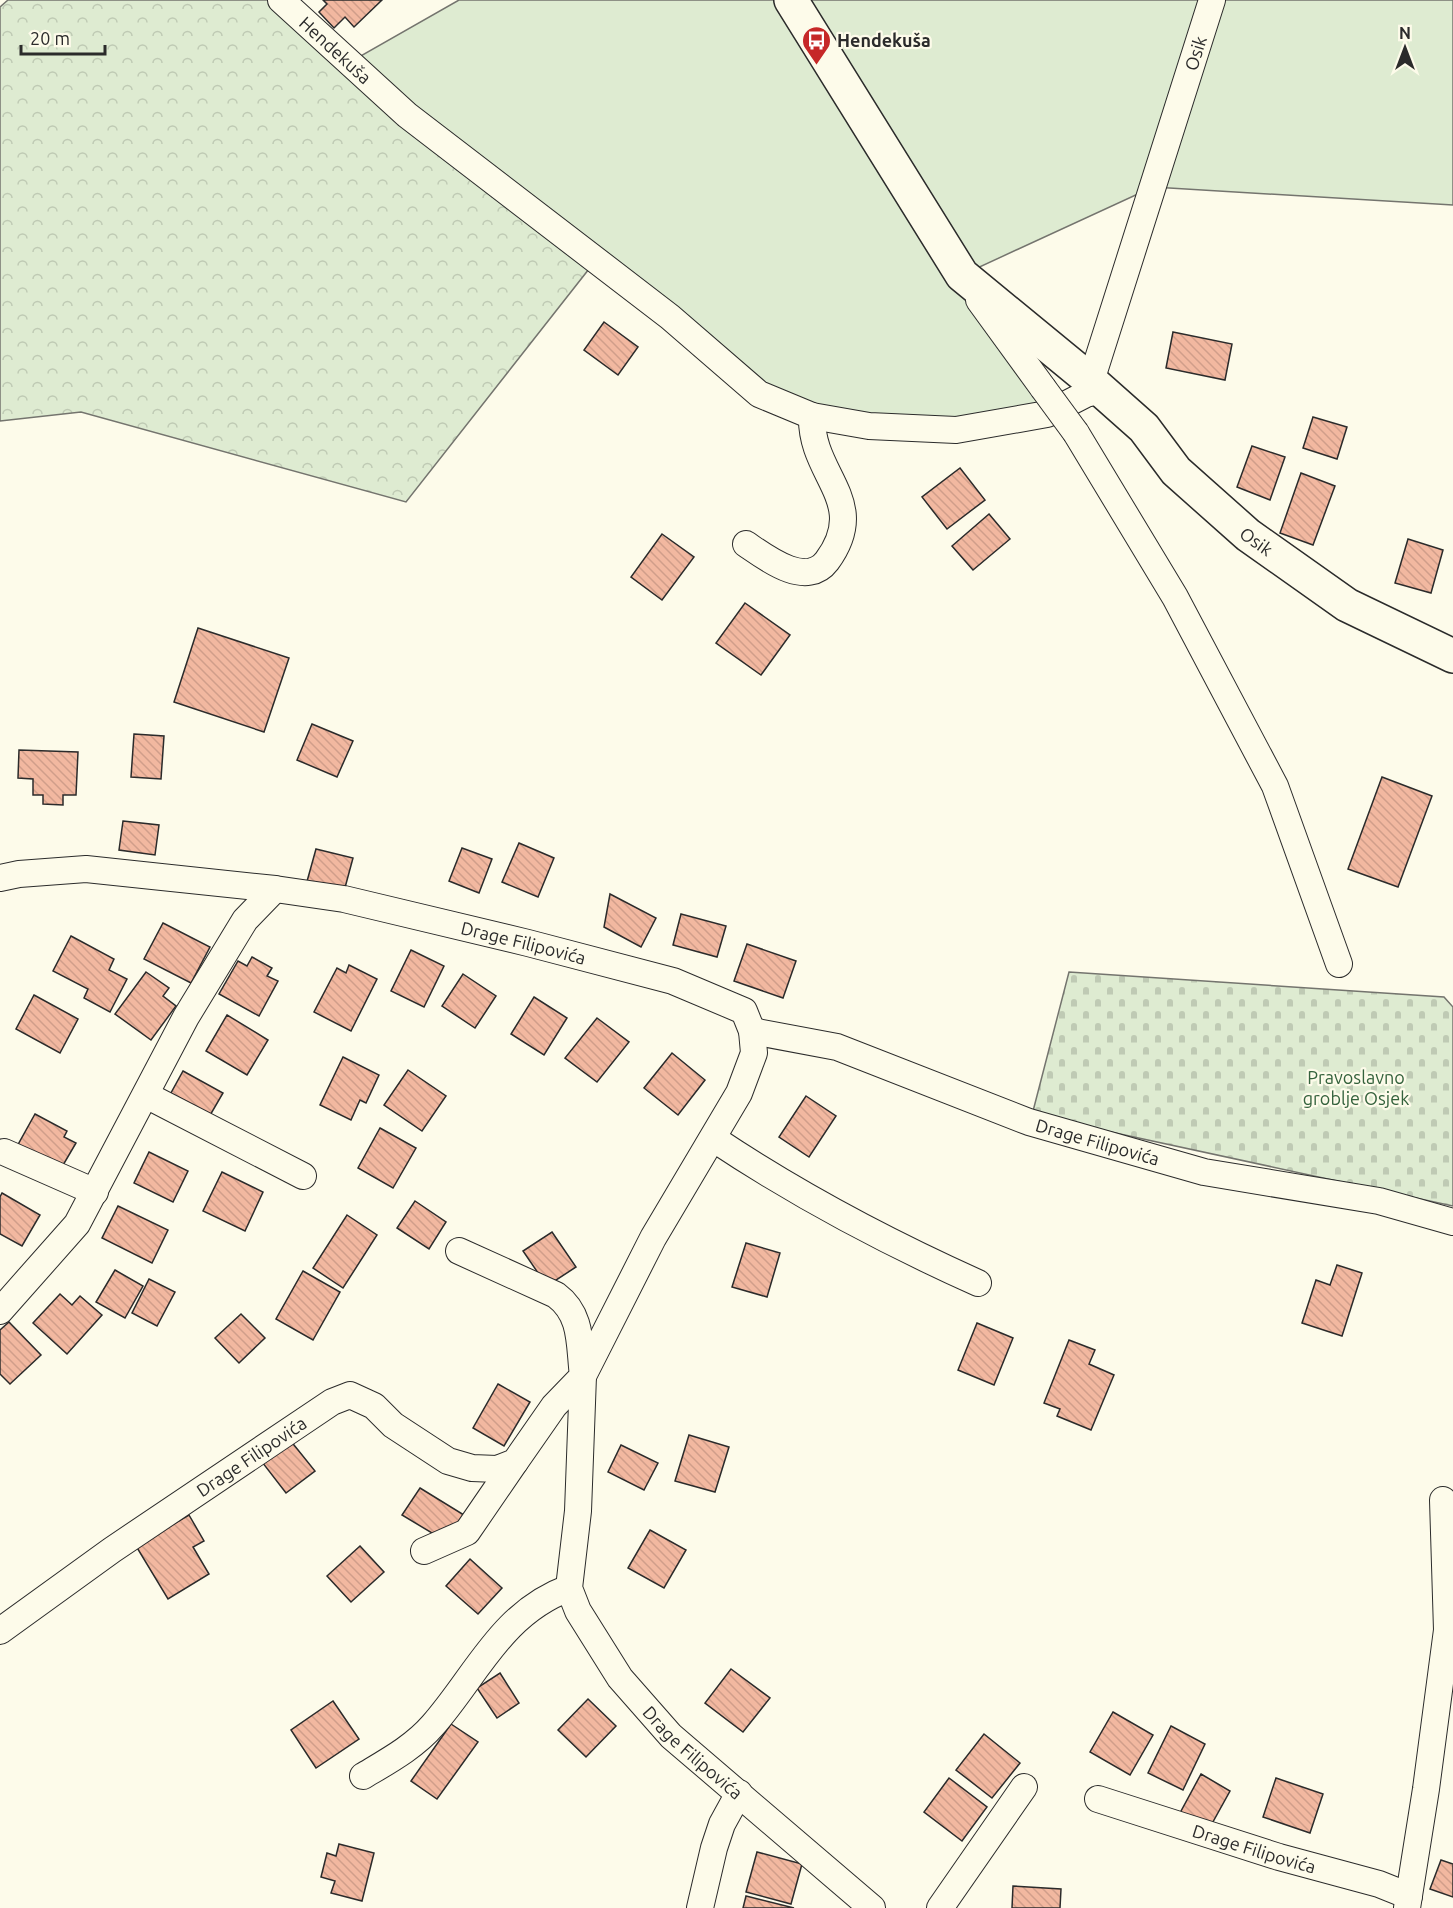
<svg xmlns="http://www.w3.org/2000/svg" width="1453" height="1908" font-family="Ubuntu,sans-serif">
<defs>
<pattern id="forest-crowns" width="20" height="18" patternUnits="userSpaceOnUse" patternTransform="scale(1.5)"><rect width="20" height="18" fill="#deebd1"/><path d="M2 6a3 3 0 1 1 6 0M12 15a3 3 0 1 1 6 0" fill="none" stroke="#bfcab4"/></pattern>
<pattern id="cemetery-stones" width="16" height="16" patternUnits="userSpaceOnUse" patternTransform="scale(1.5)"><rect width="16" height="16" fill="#deebd1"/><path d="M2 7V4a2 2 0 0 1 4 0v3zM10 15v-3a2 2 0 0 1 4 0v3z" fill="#bfcab4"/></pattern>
<pattern id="building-back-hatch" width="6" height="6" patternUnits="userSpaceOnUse" patternTransform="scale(1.5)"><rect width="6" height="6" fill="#f2b8a0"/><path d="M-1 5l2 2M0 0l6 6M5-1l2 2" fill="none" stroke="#d09e8a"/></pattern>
</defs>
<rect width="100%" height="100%" fill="#fdfbea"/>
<polygon fill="#deebd1" stroke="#74746e" stroke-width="1.5" points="459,0 1453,0 1453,205 1153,187 962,275 1047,414 956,430 759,394 350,62"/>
<polygon fill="url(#forest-crowns)" stroke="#74746e" stroke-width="1.5" points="8,0 281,0 596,260 406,502 81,412 0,421 0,7"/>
<polygon fill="url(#cemetery-stones)" stroke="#74746e" stroke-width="1.5" points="1069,972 1444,997 1453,1007 1453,1206 1032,1115"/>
<g fill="url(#building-back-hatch)" stroke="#2b2b2b" stroke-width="1.5">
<polygon points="323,0 382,0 354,27 345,17 334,28 319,12 327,4"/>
<polygon points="604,322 638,347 618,375 584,350"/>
<polygon points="1173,332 1232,344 1225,380 1166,368"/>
<polygon points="1313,417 1347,427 1337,459 1303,448"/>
<polygon points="1252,446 1285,457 1270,500 1237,487"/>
<polygon points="960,468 985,500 947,529 922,497"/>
<polygon points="1301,473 1335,486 1313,545 1280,533"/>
<polygon points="989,514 1010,539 973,570 952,546"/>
<polygon points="662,534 694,557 662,600 631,577"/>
<polygon points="1408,539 1443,550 1431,593 1395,583"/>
<polygon points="745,603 790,635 761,675 716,643"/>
<polygon points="198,628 289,658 264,732 174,702"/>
<polygon points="312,724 353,741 337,777 297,760"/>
<polygon points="134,734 164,736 161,779 131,777"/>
<polygon points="19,750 78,752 76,795 63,795 63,805 43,804 43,795 33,795 33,779 18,778"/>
<polygon points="1382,777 1432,796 1398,887 1348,869"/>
<polygon points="123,821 159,825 155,855 119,850"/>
<polygon points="519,843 554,858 538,897 502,882"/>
<polygon points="462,848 492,859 479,893 449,881"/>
<polygon points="316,849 353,858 343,895 306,885"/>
<polygon points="610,894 656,918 641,947 604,927"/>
<polygon points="681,914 726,926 717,957 673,945"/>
<polygon points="163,923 210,947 191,983 144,959"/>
<polygon points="71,936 114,959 109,970 127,979 110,1012 84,998 88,989 53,971"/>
<polygon points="747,944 796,961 783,998 734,981"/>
<polygon points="411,950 444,966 424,1007 391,991"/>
<polygon points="252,957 272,968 267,976 278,981 259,1016 219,994 238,961 247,966"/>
<polygon points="349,965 377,979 351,1031 314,1012 337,968 346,973"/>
<polygon points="146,972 169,988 163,996 176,1006 151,1040 115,1014"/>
<polygon points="463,974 496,996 475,1028 442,1006"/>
<polygon points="34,995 78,1019 60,1053 16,1029"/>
<polygon points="534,997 567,1018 544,1055 511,1034"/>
<polygon points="227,1015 268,1040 247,1075 206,1051"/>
<polygon points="597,1018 629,1042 597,1082 565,1058"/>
<polygon points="672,1053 705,1080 678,1115 644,1088"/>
<polygon points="343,1057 379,1075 366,1103 360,1100 351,1120 320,1105"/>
<polygon points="408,1070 446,1096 422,1131 384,1105"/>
<polygon points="183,1071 223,1093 205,1124 166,1102"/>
<polygon points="806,1096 836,1116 809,1157 779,1137"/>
<polygon points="35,1114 67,1131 64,1137 76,1143 59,1172 15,1150"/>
<polygon points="380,1128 416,1148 393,1188 358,1168"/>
<polygon points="149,1152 188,1171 173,1202 134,1183"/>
<polygon points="222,1172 263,1192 245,1231 203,1211"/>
<polygon points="2,1193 40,1215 22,1246 0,1234 0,1197"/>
<polygon points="415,1201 446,1222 429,1249 397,1228"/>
<polygon points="118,1206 168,1230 152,1263 102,1238"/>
<polygon points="347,1215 377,1235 343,1288 313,1268"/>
<polygon points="552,1232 576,1267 547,1286 523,1251"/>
<polygon points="746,1243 780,1253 767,1297 732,1287"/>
<polygon points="1337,1265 1362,1273 1342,1336 1302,1323 1316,1280 1330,1285"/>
<polygon points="115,1270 143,1286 125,1318 96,1302"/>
<polygon points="303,1271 340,1292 313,1340 276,1319"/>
<polygon points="149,1279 175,1292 157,1326 132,1313"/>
<polygon points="60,1294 72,1305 80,1296 102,1315 67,1354 33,1323"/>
<polygon points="241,1314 265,1338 239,1363 215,1338"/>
<polygon points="9,1322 41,1355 10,1384 0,1374 0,1330"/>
<polygon points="977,1323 1013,1338 994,1385 958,1370"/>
<polygon points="1069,1340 1095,1350 1089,1364 1114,1375 1091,1430 1057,1416 1060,1409 1044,1403"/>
<polygon points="498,1384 530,1402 504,1446 473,1428"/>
<polygon points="689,1435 729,1447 715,1492 675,1481"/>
<polygon points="290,1440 315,1471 286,1493 262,1462"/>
<polygon points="621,1445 658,1463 644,1490 608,1472"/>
<polygon points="420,1488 464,1515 447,1542 402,1515"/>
<polygon points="189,1515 204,1541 193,1547 209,1574 168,1599 136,1546"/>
<polygon points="650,1530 686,1550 664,1588 628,1568"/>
<polygon points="360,1546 384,1572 351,1602 327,1576"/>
<polygon points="470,1559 502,1588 478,1614 446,1586"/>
<polygon points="731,1669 770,1698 743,1732 705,1703"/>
<polygon points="500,1673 519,1703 497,1718 477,1688"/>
<polygon points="588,1699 616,1726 586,1757 558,1730"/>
<polygon points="333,1701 359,1739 316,1768 291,1730"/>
<polygon points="1113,1712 1153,1735 1130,1775 1090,1752"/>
<polygon points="451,1724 478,1742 437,1799 411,1781"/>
<polygon points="1171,1726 1205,1744 1183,1790 1148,1773"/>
<polygon points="984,1734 1020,1763 992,1798 956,1770"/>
<polygon points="1201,1774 1230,1791 1209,1829 1180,1813"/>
<polygon points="949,1778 987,1807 962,1841 924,1812"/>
<polygon points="1276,1778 1323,1794 1310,1833 1263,1817"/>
<polygon points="339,1844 374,1853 362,1901 331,1893 335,1881 321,1877 327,1853 336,1856"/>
<polygon points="757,1852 802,1864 791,1904 746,1892"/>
<polygon points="1441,1860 1453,1864 1453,1897 1430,1889"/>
<polygon points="1013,1886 1061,1889 1060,1908 1012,1908"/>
<polygon points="746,1896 794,1908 743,1908"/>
</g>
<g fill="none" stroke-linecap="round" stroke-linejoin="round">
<defs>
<g id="street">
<path id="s1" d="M281 0 407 115 670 317 759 394 812 416 869 426 956 430 1047 414 1086 394 1101 390"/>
<polyline points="979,300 1043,388"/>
<path id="s2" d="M1091 381 1212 0"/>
<polyline points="1076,433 1175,597 1275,786 1339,964"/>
<path d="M746 544C765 557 806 589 827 561 871 501 810 476 812 416"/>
<path id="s3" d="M0 878 19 874 86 869 275 889 344 899 528 943 673 981 744 1011 752 1031 754 1053 739 1093 653 1238 583 1376 578 1511 569 1588 578 1611 620 1678 671 1736 872 1908"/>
<path id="s4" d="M752 1031 837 1047 1029 1122 1204 1172 1379 1201 1453 1222"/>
<polyline points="146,1095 303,1176"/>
<path d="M714 1139C795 1193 889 1243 978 1283"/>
<polyline points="4,1152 95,1192"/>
<polyline points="0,1311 77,1224 186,1017 245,920 275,889"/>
<polyline points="424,1551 467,1532 515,1462"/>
<path id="s5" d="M0 1631 112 1550 332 1402 350 1395 374 1406 393 1425 448 1461 472 1468 497 1469 515 1462 554 1406 583 1376C579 1345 583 1315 556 1295L459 1251"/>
<path d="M363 1776C388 1761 414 1747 433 1725 477 1675 501 1613 569 1588"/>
<path id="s6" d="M1098 1799 1279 1857 1379 1884 1409 1896"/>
<polyline points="700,1908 714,1848 722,1824 739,1793"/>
<polyline points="940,1908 1024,1787"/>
<polyline points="1407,1908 1426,1789 1447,1630 1443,1500"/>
</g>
<g id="secondary">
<path id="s7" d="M791 0 962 275 1091 381 1144 428 1176 471 1248 535 1347 605 1453 656"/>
</g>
</defs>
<use href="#street" stroke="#2b2b2b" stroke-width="28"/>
<use href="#secondary" stroke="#2b2b2b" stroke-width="36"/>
<use href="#street" stroke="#fdfbea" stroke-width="26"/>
<use href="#secondary" stroke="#fdfbea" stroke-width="33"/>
<defs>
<polyline id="street-bridge" points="1043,388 1076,433"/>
</defs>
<use href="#street-bridge" stroke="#2b2b2b" stroke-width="28" stroke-linecap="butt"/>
<use href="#street-bridge" stroke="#fdfbea" stroke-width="26"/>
</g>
<defs>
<symbol id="bus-pin" viewBox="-11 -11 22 30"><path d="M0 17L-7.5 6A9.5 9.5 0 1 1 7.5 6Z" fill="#c62828" stroke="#fdfbea"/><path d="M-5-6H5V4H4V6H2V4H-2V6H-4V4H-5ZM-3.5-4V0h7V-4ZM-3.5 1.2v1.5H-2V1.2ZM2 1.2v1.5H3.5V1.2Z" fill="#fff"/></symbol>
</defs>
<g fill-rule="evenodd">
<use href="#bus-pin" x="800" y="24" width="33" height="45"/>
</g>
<g text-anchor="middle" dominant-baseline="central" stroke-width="4.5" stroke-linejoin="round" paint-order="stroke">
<g font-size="18" font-weight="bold" fill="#2b2b2b" stroke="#fdfbea" text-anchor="start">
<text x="837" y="40">Hendekuša</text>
</g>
<g font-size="18" fill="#2b2b2b" stroke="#fdfbea">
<text stroke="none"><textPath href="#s1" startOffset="74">Hendekuša</textPath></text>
<text stroke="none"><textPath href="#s2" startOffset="344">Osik</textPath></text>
<text stroke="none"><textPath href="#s7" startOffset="722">Osik</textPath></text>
<text stroke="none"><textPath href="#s3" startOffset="531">Drage Filipovića</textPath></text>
<text stroke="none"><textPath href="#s4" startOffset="364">Drage Filipovića</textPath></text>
<text stroke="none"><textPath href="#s5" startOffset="306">Drage Filipovića</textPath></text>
<text stroke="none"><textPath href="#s3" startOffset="1593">Drage Filipovića</textPath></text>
<text stroke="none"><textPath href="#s6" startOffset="164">Drage Filipovića</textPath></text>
</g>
<g font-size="18" fill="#34623c" stroke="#fdfbea">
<text x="1356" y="1077">Pravoslavno<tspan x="1356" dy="21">groblje Osjek</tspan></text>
</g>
</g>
<g transform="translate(1405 48)" stroke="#fdfbea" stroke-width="4.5" paint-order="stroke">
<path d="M0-4.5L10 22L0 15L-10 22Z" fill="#2b2b2b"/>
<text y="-9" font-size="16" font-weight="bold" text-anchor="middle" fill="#2b2b2b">N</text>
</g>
<path d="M21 45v9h84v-9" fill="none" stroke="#2b2b2b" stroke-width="3"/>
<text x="30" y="45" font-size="18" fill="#2b2b2b" stroke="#fdfbea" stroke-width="4.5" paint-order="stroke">20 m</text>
</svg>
